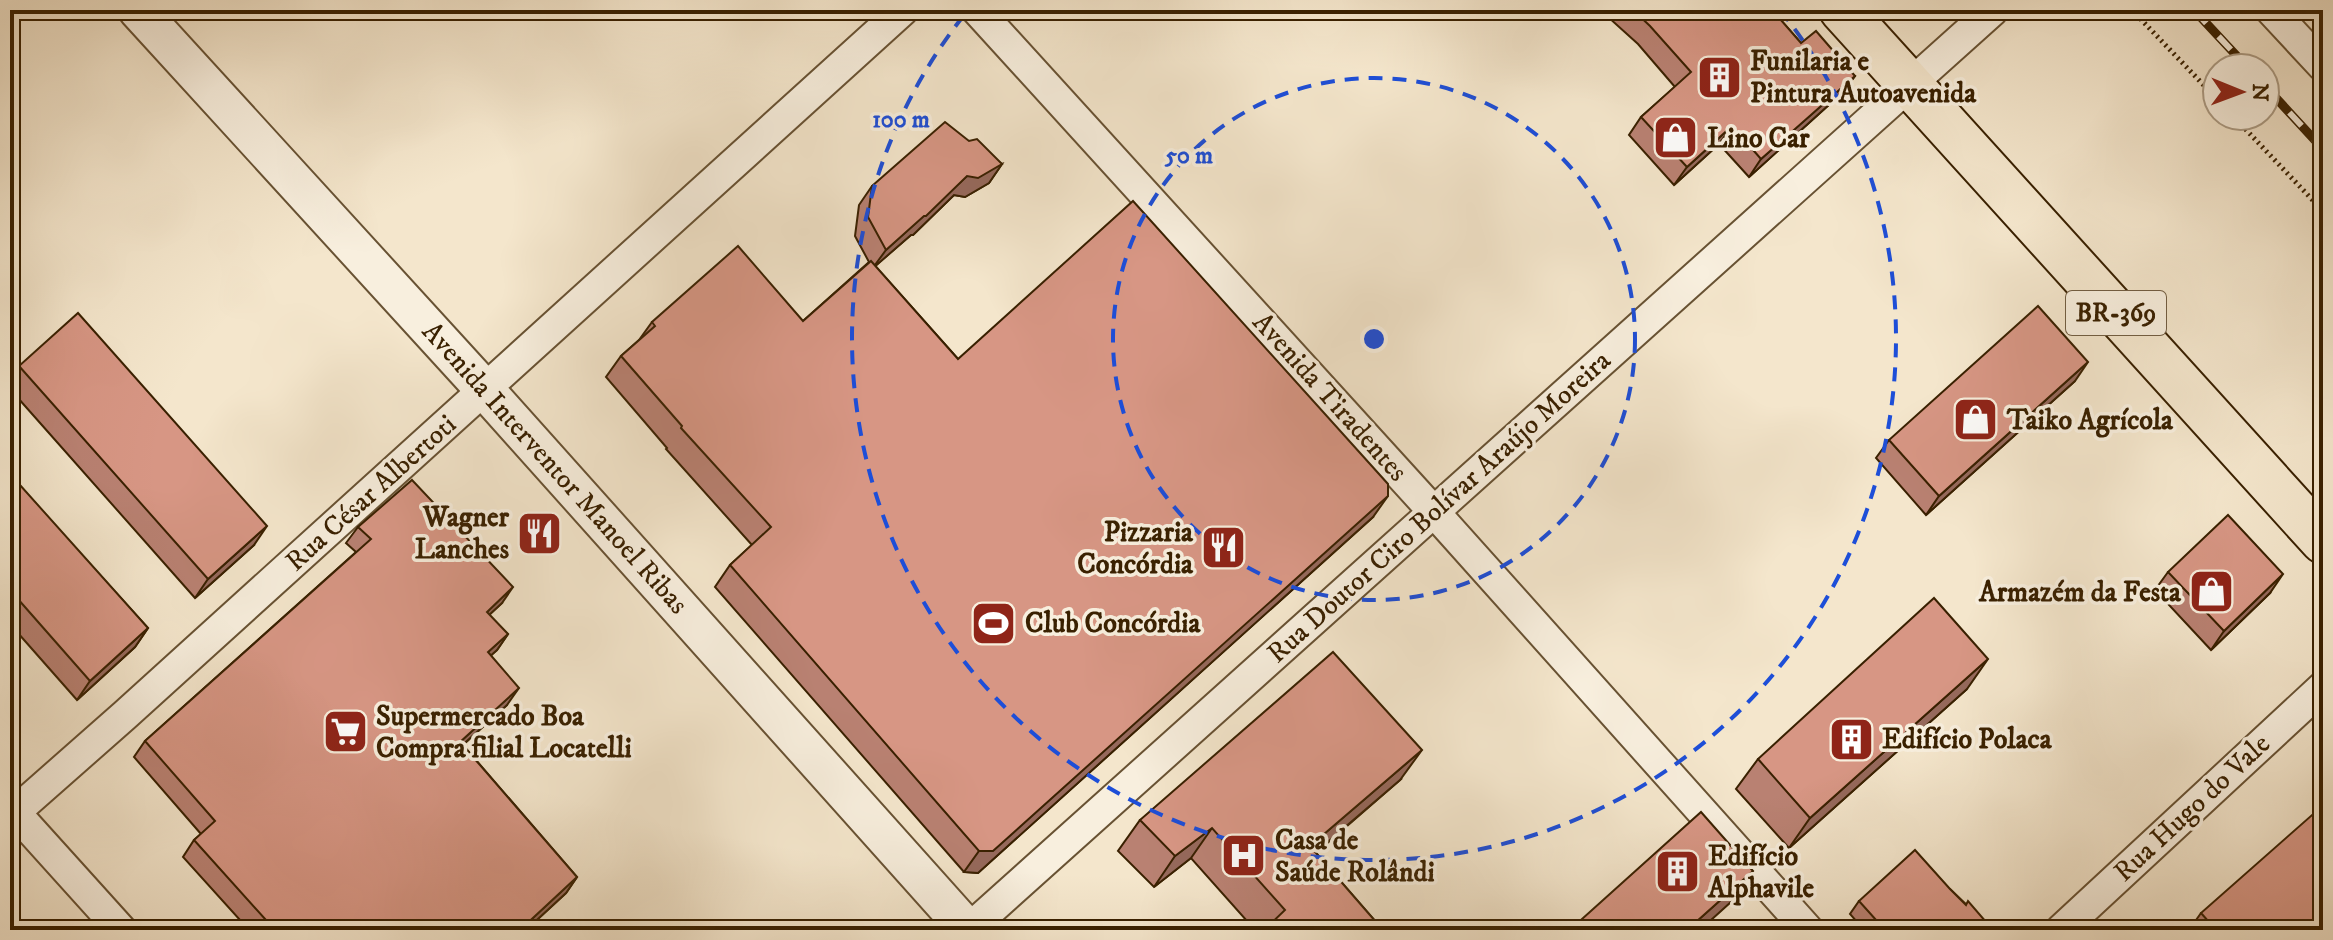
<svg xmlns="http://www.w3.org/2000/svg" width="2333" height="940" font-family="'IM FELL DW Pica',serif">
<rect width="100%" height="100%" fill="#f4e6cc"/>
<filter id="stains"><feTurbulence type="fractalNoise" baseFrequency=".0025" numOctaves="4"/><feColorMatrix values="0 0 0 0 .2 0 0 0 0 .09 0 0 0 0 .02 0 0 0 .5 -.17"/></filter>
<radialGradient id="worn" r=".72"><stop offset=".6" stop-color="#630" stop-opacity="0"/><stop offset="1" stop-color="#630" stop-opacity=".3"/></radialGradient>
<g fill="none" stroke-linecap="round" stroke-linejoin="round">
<defs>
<g id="minor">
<polyline points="977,10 1434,512 1808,930"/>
<polyline points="2271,10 2323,66"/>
<polyline points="10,807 121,930"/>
<polyline points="15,812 125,715 903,10"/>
<polyline points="968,930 1993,10"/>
<polyline points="2061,930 2323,687"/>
</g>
<polyline id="tertiary" points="138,10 485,390 968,930"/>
<polyline id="primary" points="1842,10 2323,541"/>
</defs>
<use href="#minor" stroke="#685233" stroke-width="34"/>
<use href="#tertiary" stroke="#685233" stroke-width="42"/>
<use href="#primary" stroke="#392000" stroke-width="48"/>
<g stroke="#392000" stroke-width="5" stroke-dasharray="2 4" stroke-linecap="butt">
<polyline points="2132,10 2217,99"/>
<polyline points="2233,116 2323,211"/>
</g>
<use href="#minor" stroke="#f8efde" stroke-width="30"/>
<use href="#tertiary" stroke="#f8efde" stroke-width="38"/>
<use href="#primary" stroke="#f4e6cc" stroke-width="44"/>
<defs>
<g id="rail">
<polyline points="2194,10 2248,68"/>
<polyline points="2265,86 2323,149"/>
</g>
</defs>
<use href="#rail" stroke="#392000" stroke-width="9"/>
<use href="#rail" stroke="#f8efde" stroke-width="6" stroke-dasharray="18" stroke-linecap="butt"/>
</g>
<g fill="#b98172" stroke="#392000" stroke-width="2">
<polygon points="1614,10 1772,10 1801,43 1855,76 1842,93 1749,177 1719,144 1674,185 1629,135 1641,117 1675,87 1638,44 1608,17"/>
<polygon points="969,141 1002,164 989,183 965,197 954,195 913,235 911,235 875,266 958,359 1373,517 978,873 964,872 715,587 730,565 752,545 666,449 667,448 606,377 621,356 639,340 652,322 803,321 869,262 855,236 859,205 872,186"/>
<polygon points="19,366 254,545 195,598 10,389 10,379"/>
<polygon points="2075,381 1926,515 1876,458 1889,440"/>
<polygon points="10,476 148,628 135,647 77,700 10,624"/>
<polygon points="358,527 502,603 489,615 508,634 497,650 491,655 507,705 463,745 577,877 566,893 526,930 249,930 183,857 194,840 201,834 134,757 145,741 356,552 346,543"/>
<polygon points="2168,572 2270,593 2211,650 2155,590"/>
<polygon points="1967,689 1789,848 1736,789 1758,759"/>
<polygon points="1400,780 1316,853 1383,930 1255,930 1191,858 1154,887 1118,851 1140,820"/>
<polygon points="1950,889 1993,930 1864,930 1850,914 1859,901"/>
<polygon points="2201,913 2323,930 2189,930"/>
</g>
<g fill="#96695c" stroke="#392000" stroke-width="2">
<polygon points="1917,10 1939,10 1934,15 1914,15"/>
<polygon points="1855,76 1842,93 1749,177 1761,159"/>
<polygon points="1732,126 1719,144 1674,185 1687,167"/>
<polygon points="1002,164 989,183 965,197 954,195 913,235 911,235 872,269 886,250 967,176"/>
<polygon points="2088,362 2075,381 1926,515 1939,496"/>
<polygon points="1388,496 1373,517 978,873 964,872 979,851"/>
<polygon points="267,526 254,545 195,598 208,579"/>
<polygon points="2283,574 2270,593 2211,650 2224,631"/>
<polygon points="513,587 502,603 475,628 487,612"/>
<polygon points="148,628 135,647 77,700 90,681"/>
<polygon points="508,634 497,650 477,668 488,652"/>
<polygon points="1988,659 1967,689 1789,848 1810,818"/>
<polygon points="519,688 507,705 448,758 460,742"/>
<polygon points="1422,750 1400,780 1288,876 1310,846"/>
<polygon points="1212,828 1191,858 1154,887 1175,856"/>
<polygon points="1753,871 1732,901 1700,930 1687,930"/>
<polygon points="577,877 566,893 526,930 520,930"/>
</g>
<g fill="#d79684" stroke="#392000" stroke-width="2">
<polygon points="1633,10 1772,10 1801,43 1816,31 1855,76 1761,159 1732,126 1687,167 1641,117 1691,72 1650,26"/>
<polygon points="945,122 969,141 977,139 1002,164 978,178 967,176 926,216 924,216 886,250 868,217 872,186"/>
<polygon points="1133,201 1388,484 1388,496 993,851 979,851 730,565 771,527 681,428 682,426 621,356 655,326 652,322 738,246 803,321 871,261 958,359"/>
<polygon points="2038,306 2088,362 1939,496 1889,440"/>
<polygon points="78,313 267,526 208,579 19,366"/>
<polygon points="11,475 148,628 90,681 10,590 10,476"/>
<polygon points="412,480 513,587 487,612 508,634 488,652 519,688 460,742 577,877 520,930 275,930 194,840 215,821 145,741 371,539 358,527"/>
<polygon points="2228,515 2283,574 2224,631 2168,572"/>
<polygon points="1934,598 1988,659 1810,818 1758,759"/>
<polygon points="1333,652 1422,750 1310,846 1383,930 1264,930 1285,910 1212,828 1175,856 1140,820"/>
<polygon points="2320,808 2323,811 2323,930 2216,930 2201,913"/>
<polygon points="1701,812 1753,871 1687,930 1574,930 1572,928"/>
<polygon points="1915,850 1950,889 1966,905 1968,901 1993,930 1885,930 1859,901"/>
</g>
<g fill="none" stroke="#1d4ed8" stroke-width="4" stroke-dasharray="14 10">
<circle cx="1374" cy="339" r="261"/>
<path d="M1780 10A522 522 0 1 1 968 10"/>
</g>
<defs>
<symbol id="building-square" viewBox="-11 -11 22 22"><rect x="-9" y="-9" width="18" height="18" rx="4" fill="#8f2418" stroke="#f8efde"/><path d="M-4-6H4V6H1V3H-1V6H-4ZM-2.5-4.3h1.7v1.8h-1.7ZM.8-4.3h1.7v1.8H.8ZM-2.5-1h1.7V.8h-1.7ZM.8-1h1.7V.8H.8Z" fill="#fff"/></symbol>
<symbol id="shop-square" viewBox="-11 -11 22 22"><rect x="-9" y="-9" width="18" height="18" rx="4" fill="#8f2418" stroke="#f8efde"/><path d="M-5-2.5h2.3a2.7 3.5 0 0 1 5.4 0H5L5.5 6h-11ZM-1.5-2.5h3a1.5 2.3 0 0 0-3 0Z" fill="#fff"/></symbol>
<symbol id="restaurant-square" viewBox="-11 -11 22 22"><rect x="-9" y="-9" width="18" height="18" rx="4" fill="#8f2418" stroke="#f8efde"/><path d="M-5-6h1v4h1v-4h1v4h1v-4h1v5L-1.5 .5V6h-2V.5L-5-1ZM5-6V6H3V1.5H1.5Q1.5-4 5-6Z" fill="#fff"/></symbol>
<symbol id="stadium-square" viewBox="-11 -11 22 22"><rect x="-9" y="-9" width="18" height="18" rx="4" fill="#8f2418" stroke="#f8efde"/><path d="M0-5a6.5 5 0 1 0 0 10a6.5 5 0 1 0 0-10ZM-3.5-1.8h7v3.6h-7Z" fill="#fff"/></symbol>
<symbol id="supermarket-square" viewBox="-11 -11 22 22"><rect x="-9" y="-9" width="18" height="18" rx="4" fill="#8f2418" stroke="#f8efde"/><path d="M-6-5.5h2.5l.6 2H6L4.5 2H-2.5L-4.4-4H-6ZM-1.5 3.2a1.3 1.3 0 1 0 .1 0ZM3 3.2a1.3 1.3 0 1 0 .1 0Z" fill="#fff"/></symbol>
<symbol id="hospital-square" viewBox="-11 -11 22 22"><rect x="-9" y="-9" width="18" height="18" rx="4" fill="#8f2418" stroke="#f8efde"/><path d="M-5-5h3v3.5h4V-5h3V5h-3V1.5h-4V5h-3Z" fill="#fff"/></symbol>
</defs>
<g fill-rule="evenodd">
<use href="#building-square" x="1694" y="52" width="51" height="51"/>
<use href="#shop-square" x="1650" y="112" width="51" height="51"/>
<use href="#shop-square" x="1950" y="394" width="51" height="51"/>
<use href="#restaurant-square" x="514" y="508" width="51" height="51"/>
<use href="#restaurant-square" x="1198" y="522" width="51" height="51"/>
<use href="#shop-square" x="2186" y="566" width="51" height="51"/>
<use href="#stadium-square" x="968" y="598" width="51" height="51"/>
<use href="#supermarket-square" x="320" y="706" width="51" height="51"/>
<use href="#building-square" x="1826" y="714" width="51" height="51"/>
<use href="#hospital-square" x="1218" y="830" width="51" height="51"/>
<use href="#building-square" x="1652" y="846" width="51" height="51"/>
</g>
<g text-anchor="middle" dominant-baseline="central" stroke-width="7" stroke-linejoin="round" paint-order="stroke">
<rect fill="#f8efde" stroke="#725e43" stroke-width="2" x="2066" y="291" width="100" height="44" rx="6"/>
<g font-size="26" font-weight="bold" fill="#392000">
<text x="2116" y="313">BR-369</text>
</g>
<g font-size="28" font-weight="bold" fill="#392000" stroke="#f8efde" text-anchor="start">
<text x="1750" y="61">Funilaria e<tspan x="1750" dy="32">Pintura Autoavenida</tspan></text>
<text x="1707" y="138">Lino Car</text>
<text x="2007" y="420">Taiko Agrícola</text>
<text x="509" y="517" text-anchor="end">Wagner<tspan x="509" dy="32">Lanches</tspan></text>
<text x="1193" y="532" text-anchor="end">Pizzaria<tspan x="1193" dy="32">Concórdia</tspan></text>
<text x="2181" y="592" text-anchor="end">Armazém da Festa</text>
<text x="1025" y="623">Club Concórdia</text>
<text x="376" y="716">Supermercado Boa<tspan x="376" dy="32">Compra filial Locatelli</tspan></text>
<text x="1882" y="739">Edifício Polaca</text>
<text x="1275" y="840">Casa de<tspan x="1275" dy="32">Saúde Rolândi</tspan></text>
<text x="1708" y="856">Edifício<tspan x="1708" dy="32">Alphavile</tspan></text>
</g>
<g font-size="28" fill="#392000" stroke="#f8efde">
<text transform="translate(1330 397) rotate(48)">Avenida Tiradentes</text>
<text transform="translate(555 468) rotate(48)">Avenida Interventor Manoel Ribas</text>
<text transform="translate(371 493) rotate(-42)">Rua César Albertoti</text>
<text transform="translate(1439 507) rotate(-42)">Rua Doutor Ciro Bolívar Araújo Moreira</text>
<text transform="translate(2192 808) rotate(-43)">Rua Hugo do Vale</text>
</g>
</g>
<circle cx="1374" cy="339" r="12" fill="#1d4ed8" stroke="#f8efde" stroke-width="4"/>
<g font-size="24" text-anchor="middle" font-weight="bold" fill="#1d4ed8" stroke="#f8efde" stroke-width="7" stroke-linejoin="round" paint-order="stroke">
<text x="901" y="127">100 m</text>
<text x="1189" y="163">50 m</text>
</g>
<rect width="2333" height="940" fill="none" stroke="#f4e6cc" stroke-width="40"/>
<rect x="12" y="12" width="2309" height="916" fill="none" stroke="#392000" stroke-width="4"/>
<rect x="20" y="20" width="2293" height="900" fill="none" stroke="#392000" stroke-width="2"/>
<g transform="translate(2241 92) rotate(91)"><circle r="38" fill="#f8efde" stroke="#ac9c85" stroke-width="2"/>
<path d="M0-6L14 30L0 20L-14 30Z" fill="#8f2418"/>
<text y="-12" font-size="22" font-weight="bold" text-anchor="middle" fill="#392000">N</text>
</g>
<rect width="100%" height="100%" filter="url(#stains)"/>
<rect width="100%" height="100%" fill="url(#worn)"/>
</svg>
